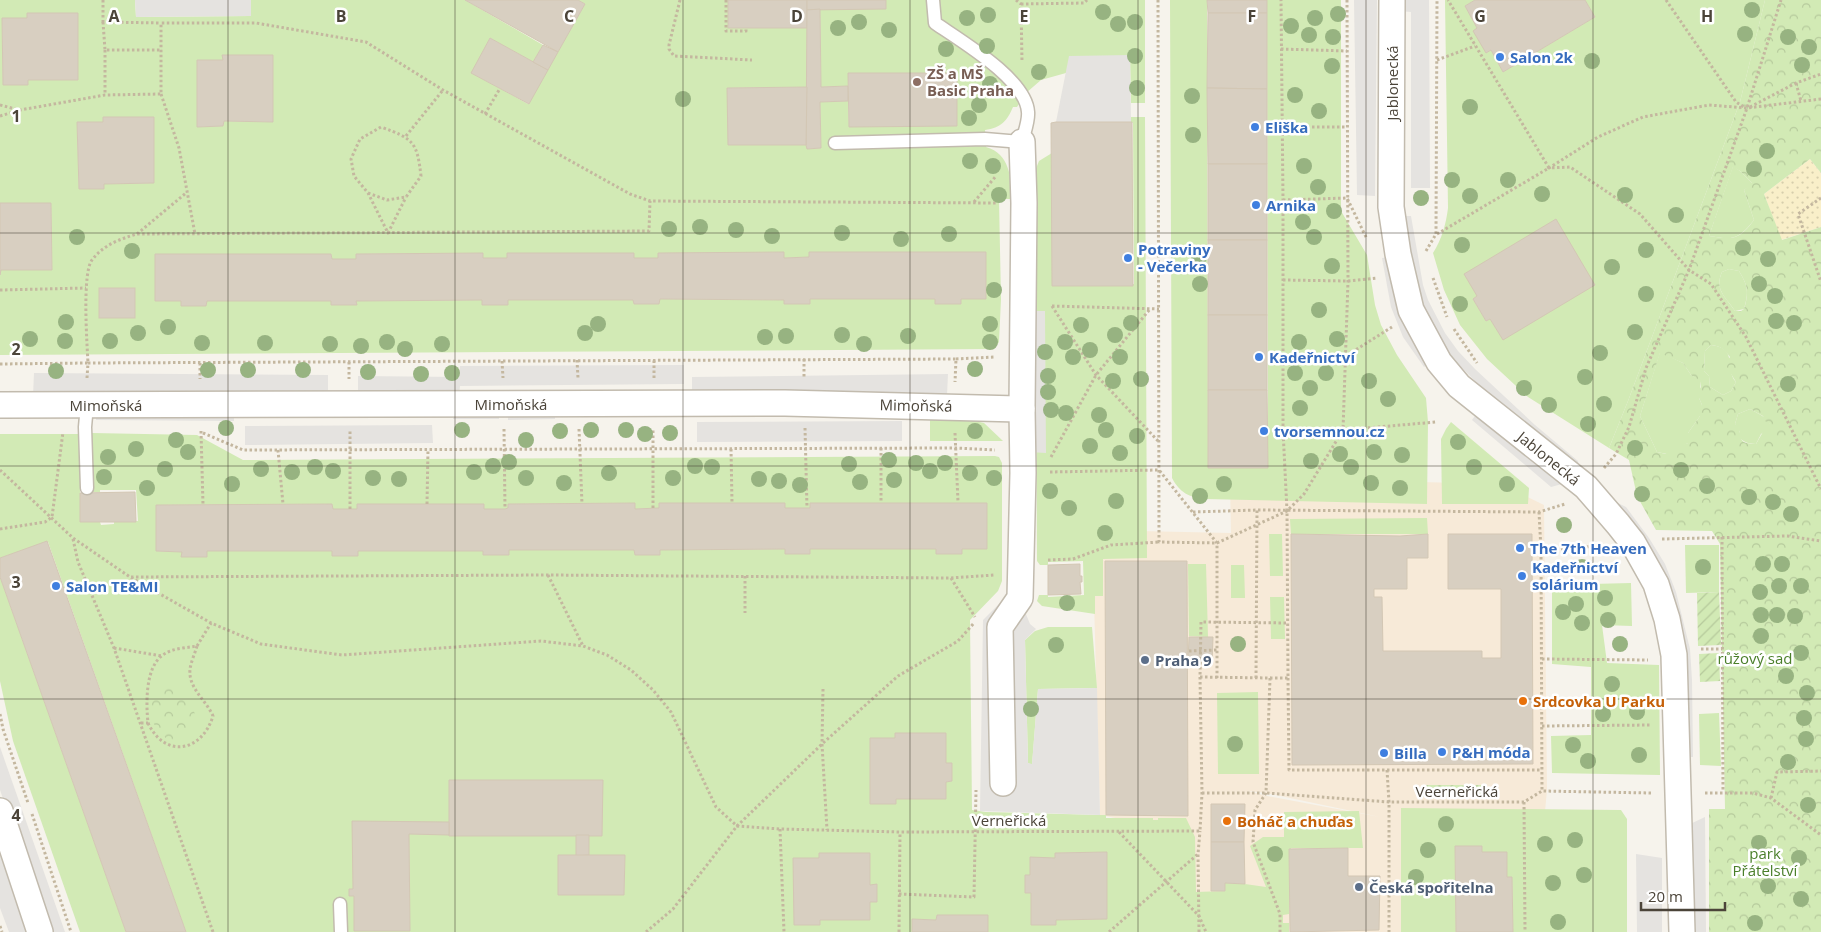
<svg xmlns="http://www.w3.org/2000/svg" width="1821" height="932" font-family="'Open Sans',sans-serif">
<defs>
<pattern id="sand-dots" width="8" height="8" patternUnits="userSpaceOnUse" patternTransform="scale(1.25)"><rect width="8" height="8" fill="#f9efc9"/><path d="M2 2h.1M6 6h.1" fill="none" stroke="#d7cead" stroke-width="1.8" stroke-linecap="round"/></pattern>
<pattern id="park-crowns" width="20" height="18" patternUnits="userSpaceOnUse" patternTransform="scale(1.25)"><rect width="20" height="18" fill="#d2eab5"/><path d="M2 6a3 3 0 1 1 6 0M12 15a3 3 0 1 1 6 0" fill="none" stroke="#b6ca9c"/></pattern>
<pattern id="garden-furrows" width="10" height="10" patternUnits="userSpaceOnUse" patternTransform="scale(1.25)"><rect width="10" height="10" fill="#d2eab5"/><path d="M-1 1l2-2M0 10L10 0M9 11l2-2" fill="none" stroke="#b6ca9c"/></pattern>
</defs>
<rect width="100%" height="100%" fill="#f6f3ec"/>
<path fill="#f7ead8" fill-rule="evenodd" d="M1299 479 1501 484 1544 505 1547 790 1544 822 1423 825 1424 932H1235L1158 910 1156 826 1100 815 1092 530 1231 533 1230 482ZM1248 791 1266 793 1380 817 1267 796Z"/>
<g fill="#d2eab5" fill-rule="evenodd">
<path d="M0 0H135L136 17 251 16V0H465L543 45 533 62 490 38 472 73 528 104 585 4 578 0H728L729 28H807V87L728 88V145H806L808 149 821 148 820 102 848 101 849 126H957V73H848V86L821 87 820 9H886V0H1145V103H1131L1130 55 1041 80 1026 93 1017 107H1013C1007 121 1001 128 985 130L986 147C1010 154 1011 177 1012 199H999L1001 299 999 342 994 349 0 355V275L1 270 52 269 51 203H0V208ZM27 13H78V80H28L27 85H3L2 18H27ZM223 55H273V122L224 121 223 126 197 127 223 60ZM103 117H153L154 183 104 184V189H79L77 122H103ZM784 252V258L809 257V252H986L961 299V304H935V299H810L809 304H784V300L660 299 659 304H634L633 300H508V305H482V300L356 301 357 305H331V301H207L206 306H181V301H155L156 254H331L332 259H356V254L482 253 483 258H658ZM99 288H135V318H99Z"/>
<path d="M1170 0H1207L1208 467H1268L1267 0H1341V211L1367 255 1375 305 1381 325 1397 355 1426 398 1428 422 1427 504 1205 499C1189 497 1180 493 1172 478Z"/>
<path d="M1445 0H1475L1465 6 1477 28 1486 53 1491 50 1503 72 1595 17 1585 0H1765L1740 102 1628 401 1609 448 1528 397 1487 359 1460 325 1444 290 1433 253C1442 239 1446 224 1448 208ZM1464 274 1503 340 1490 319 1486 321 1473 299 1477 296Z"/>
<polygon points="1131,117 1145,117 1147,558 1103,559 1103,596 1095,596 1095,614 1042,606 1037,601 1039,595 1048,595 1048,597 1084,595 1083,561 1048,562 1048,565 1040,565 1037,561 1035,171 1039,161 1052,153 1052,286 1110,286 1110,284 1134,284 1133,123 1131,122"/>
<path d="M1733 166 1740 171 1753 184 1744 190 1754 220C1738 240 1733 240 1709 236Z"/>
<path d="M1729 269 1739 271C1748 286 1749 292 1744 309L1735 311C1726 297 1714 290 1722 272Z"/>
<path d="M1711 345C1739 348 1724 369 1736 382L1731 391 1723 395 1710 387 1709 376 1704 371 1705 351Z"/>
<polygon points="1660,352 1683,363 1691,375 1701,381 1699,398 1702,405 1700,416 1688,433 1688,443 1667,454 1657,452 1640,416"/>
<path d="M1750 409C1758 414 1769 417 1771 427L1761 434 1756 444C1748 443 1743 443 1739 436L1740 432 1735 424 1738 414Z"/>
<polygon points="930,417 966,419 984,423 1003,441 930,441"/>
<polygon points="1451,422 1529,488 1528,504 1442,504 1441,439 1446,429"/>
<path d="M92 433 197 435 243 460 995 456 999 457 1002 463V581L998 591 970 620 972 810 986 812 1100 815H1106V818H1153V820H1158V818H1186L1195 837 1196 892 1225 891V883L1245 884 1266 887 1250 846 1263 837H1284V812L1359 811 1363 848H1291V853H1289V914L1283 915V923H1289V932H988L987 915H937L936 920 912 919V932H186L48 542 0 558V434H80V521L100 522 101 525 114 524V522L138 521 136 490H100V492H92ZM634 503 635 509 659 508 660 503H785V508H810V503H987V549H962V554H937L936 549H810V554H785V549L660 550V555H635L634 550H509V555H483V551H358L332 556V551H207V557H182V552L156 551V505L332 504 333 509H357V504H483L484 509H505L508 508V504ZM895 733H946V763H952V781L946 782V799H896V804H870V738H895ZM449 780H602V836L589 835V855L625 856 624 895H558V856H576V835L409 834 410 930 354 931V896H349L353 889V822H449ZM1106 852 1107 919 1056 920V925H1031V893H1025V875H1030V858H1055L1056 853ZM819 853H870V885H877V902H870L820 920V925H794V858H819Z"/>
<polygon points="1427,518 1428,534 1291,534 1290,519"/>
<polygon points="1269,534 1282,534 1283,576 1270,576"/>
<polygon points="1685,545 1719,545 1719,592 1686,593"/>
<polygon points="1188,564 1206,564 1208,637 1189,636"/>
<polygon points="1231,565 1244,565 1245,598 1231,598"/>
<polygon points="0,577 126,932 80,932 13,741 0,681"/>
<polygon points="1631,583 1632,626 1602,625 1607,663 1659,665 1660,775 1552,773 1551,736 1591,735 1591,667 1552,664 1552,585"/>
<polygon points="1270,597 1284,597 1285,639 1271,639"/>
<polygon points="1048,627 1092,627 1097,688 1038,689 1032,765 1028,763 1025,640 1035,631"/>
<polygon points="1258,692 1259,774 1218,774 1217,693"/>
<polygon points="1719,713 1721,766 1700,765 1699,714"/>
<polygon points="1401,808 1621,810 1627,819 1627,932 1513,932 1512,877 1507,877 1507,852 1482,852 1481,846 1455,846 1456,932 1401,932"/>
</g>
<polygon fill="url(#sand-dots)" points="1810,159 1821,173 1821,227 1781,240 1764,194"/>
<g fill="url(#park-crowns)" fill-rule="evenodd">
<path d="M1765 0H1821V173L1810 159 1764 194 1782 240 1821 227V932H1709V809H1725L1720 544 1712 531 1656 530 1637 496 1629 460 1609 448 1628 401 1740 102ZM1733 167 1740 171 1752 183 1744 190 1754 220C1739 240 1733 240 1709 236ZM1729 269 1739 271C1748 286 1749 292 1744 309L1741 311H1735C1726 297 1714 290 1722 272ZM1711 345C1721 346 1724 349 1730 357L1725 364 1736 382 1731 391 1723 395 1710 387 1709 376 1704 371 1705 351ZM1660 353 1683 363 1691 375 1701 382V387L1695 396 1699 398 1702 405 1697 411 1700 416 1688 433V443L1670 449 1666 454 1657 452 1640 416ZM1750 409 1763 416 1765 421 1770 424V427L1764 430 1756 444C1739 443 1742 441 1739 428L1735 424 1738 414Z"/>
<path d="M171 686 188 697 195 714 193 732C190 734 187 738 184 740 169 746 155 731 152 718 150 707 152 697 153 687Z"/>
</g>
<g fill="url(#garden-furrows)">
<polygon points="1719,592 1721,645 1698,646 1697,593"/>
<polygon points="1719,653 1720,681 1700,682 1699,654"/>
<rect x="1423" y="785" width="59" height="12"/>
</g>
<g fill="#e5e3e0">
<polygon points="135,0 251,0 251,16 136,17"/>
<polygon points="1354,0 1377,0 1375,196 1357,195"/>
<polygon points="1398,0 1429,0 1430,188 1411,188 1411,12 1398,11"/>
<polygon points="1130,55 1131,122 1056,122 1069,56"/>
<polygon points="1402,216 1411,216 1423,285 1428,300 1445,333 1458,351 1475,369 1535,425 1578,461 1580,473 1506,412 1450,356 1438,338 1421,305"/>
<polygon points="1391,257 1430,362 1424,367 1403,337 1391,307 1382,258"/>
<polygon points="1028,311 1045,311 1046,453 1029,452"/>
<polygon points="684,365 684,384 460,386 459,396 358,396 358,376 459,377 460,366"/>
<polygon points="34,373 328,375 328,396 33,396"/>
<polygon points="948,374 947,395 692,396 692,377"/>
<polygon points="96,409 234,410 234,421 96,420"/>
<rect x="453" y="410" width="46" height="9"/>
<polygon points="555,410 555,419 508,420 508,411"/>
<polygon points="1477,413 1562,484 1551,487 1472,420"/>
<polygon points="902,421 902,441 697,442 697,422"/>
<polygon points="432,425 433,443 245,445 245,426"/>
<polygon points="1608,498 1626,507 1649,538 1665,564 1676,592 1690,649 1692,680 1693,757 1685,757 1682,651"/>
<polygon points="1010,587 1017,592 1030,624 1036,629 1025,640 1028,763 1032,764 1038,689 1097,688 1100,815 980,811 983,620 1003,600"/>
<polygon points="0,747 65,932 49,932 0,790"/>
<polygon points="1705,817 1706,932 1688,932 1688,825"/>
<polygon points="0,854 27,932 9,932 0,908"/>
<polygon points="1636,854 1662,858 1662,932 1637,932"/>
</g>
<g fill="#d8cfc1" stroke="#d3c7b4">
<polygon points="465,0 578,0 585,4 558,52"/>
<rect x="728" y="0" width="79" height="28"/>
<polygon points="807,0 886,0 886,9 807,10"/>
<polygon points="1207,0 1267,0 1267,13 1208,13"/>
<polygon points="1475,0 1585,0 1595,17 1503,72 1491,50 1486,53 1473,31 1477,28 1465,6"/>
<polygon points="820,9 821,87 848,86 848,101 820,102 821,148 807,149 806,145 807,10"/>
<polygon points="27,13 78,13 78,80 28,80 28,85 3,85 2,18 27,18"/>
<polygon points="1208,13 1267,13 1267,89 1207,88"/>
<polygon points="490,38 548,70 529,104 471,73"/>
<polygon points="543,45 558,52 548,70 533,62"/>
<polygon points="222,55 273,55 273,122 224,121 223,126 197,127 197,60 223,60"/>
<polygon points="848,73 957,73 957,126 849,127"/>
<polygon points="807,87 806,145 728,145 727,88"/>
<polygon points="1207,88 1267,89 1267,164 1208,164"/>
<polygon points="103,117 154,117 154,183 104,184 104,189 79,189 77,122 103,122"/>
<polygon points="1056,122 1132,122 1133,286 1052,286 1051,123"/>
<rect x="1208" y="164" width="59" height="76"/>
<polygon points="0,203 51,203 52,270 1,270 0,275"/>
<polygon points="1556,219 1595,285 1503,340 1490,319 1486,321 1473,299 1477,296 1464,274"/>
<rect x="1208" y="240" width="59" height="75"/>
<polygon points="784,252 784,258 809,257 809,252 986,252 986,299 961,299 961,304 935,304 935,299 810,299 810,304 784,304 784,300 660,299 659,304 634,304 633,300 508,300 508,305 482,305 482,300 356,301 357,305 331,305 331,301 207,301 206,306 181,306 181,301 155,301 155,254 331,254 332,259 356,259 356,254 483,253 483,258 507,258 507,253 634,253 634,258 658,258 658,253"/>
<rect x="99" y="288" width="36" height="30"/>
<rect x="1208" y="315" width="59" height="75"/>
<polygon points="1208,390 1267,390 1268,468 1208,468"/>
<polygon points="135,492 136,522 80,522 80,493"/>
<polygon points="635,503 635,509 659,508 659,503 785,503 785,508 810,508 810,503 987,503 987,549 962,549 962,554 936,554 936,549 810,549 810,554 785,554 785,549 660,550 660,555 635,555 634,550 509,550 509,555 483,555 483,551 358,551 358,556 332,556 332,551 207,551 207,557 181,557 182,552 156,551 156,505 332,504 333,509 357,509 357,504 484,504 484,509 505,509 508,508 508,504"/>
<polygon points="1291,534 1400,536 1428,534 1428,558 1407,558 1407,589 1374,589 1374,597 1382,597 1383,651 1482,651 1482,658 1501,658 1501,589 1448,589 1448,534 1532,534 1533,764 1292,765"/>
<polygon points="47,541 186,932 126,932 0,577 0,558"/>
<polygon points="1105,561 1187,561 1188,816 1106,815"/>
<polygon points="1080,564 1080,576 1082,576 1082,582 1080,582 1081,594 1048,595 1048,565"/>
<polygon points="1189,637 1213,637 1212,664 1188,664"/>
<polygon points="895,733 946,733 946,763 952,763 952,781 946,782 946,799 896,799 896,804 870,804 870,738 895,738"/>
<polygon points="449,780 603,780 602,836 449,836"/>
<polygon points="1211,804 1245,804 1244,842 1211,842"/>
<polygon points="352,821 449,822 449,835 409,834 410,931 354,931 354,896 349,896 349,889 353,889"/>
<polygon points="576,835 589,835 589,855 576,856"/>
<polygon points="1211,842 1244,842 1245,884 1225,883 1225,891 1211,891"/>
<polygon points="1455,846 1482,846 1482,852 1507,852 1507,877 1512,877 1513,932 1456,932"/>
<polygon points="1348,848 1348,876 1380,876 1379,930 1290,932 1289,849"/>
<polygon points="1107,852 1107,919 1056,920 1056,925 1031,925 1031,893 1025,893 1025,875 1030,875 1030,857 1055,858 1055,853"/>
<polygon points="819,853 870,853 870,885 877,884 877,902 870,902 870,920 820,920 820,925 794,925 793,858 819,858"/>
<polygon points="558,855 625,855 624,895 558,895"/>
<polygon points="937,915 988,915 988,932 912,932 912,919 936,920"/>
</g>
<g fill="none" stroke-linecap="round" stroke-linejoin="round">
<defs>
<g id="service">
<path d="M835 143 985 139 1022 142C1024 133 1029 121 1028 112 1026 79 961 41 935 23L933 0"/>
<polyline points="87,488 85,427 87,405"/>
<polyline points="340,904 341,932"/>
</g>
<g id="minor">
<polyline points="1392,0 1391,207 1398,254 1411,310 1439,362 1459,386 1586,487 1618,524 1633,543 1656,584 1667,619 1674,655 1682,932"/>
<polyline points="0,405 785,403 1022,409"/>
<polyline points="1003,783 1000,627 1020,598 1023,473 1022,409 1024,203 1022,142"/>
<polyline points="0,811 40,932"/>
</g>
</defs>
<use href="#service" stroke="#c2bbae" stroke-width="15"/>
<use href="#minor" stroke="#c2bbae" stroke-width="28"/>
<g stroke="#c4b79f" stroke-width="3" stroke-dasharray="2.5 2.5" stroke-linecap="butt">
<polyline points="103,0 103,22 161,23"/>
<polyline points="680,0 669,45 669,49 674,56 752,60"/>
<polyline points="726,0 726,31 746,31 746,28"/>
<polyline points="1016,0 1021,4 1022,62"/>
<polyline points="1158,0 1159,542 1217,543 1287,511 1304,494 1343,430"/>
<polyline points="1347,0 1348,281 1343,430 1436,422"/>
<polyline points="1666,0 1736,102 1744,107"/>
<polyline points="1021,4 1084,3 1087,0"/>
<polyline points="103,22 105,50 162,50"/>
<polyline points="1281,49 1347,51"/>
<polyline points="105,50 105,95"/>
<polyline points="1437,60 1475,46"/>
<polyline points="1796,83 1801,101"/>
<polyline points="161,94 179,148 195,234"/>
<polyline points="1821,99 1747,108 1709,105 1643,117 1598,137 1549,168 1570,167 1640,214 1689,270 1711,284 1746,337 1821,489"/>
<polyline points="0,105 19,110"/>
<polyline points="1750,107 1796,83 1821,74"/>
<polyline points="485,114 499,90"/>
<polyline points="0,116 20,110 105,95 161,94 161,23 256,23 366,42 443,90 630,194 650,201"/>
<polyline points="1282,127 1347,127"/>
<polyline points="406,136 443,90"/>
<path d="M368 193 387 200 406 197 421 176C417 142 414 139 381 127L360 139 351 159 354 176 368 193 388 233 406 197"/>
<polyline points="1821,198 1798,214 1821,282"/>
<polyline points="1283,200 1347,198 1367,239"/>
<polyline points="974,202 996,176"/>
<polyline points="137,234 186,193"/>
<polyline points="1437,234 1549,168 1448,0"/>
<polyline points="1426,251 1436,234 1437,0"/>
<polyline points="1433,278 1447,317"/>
<polyline points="1283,280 1348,281 1377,278"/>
<polyline points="0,290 86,288"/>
<polyline points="1052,306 1096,375 1159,442"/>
<polyline points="1052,306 1159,309"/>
<polyline points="1454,329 1477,363"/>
<polyline points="1283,357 1346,356 1392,327"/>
<polyline points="804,359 804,377"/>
<polyline points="956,359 995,357"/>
<polyline points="577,360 578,378"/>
<polyline points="502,361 503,378"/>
<polyline points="349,362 349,379"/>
<polyline points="200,363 200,379"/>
<path d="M0 364 88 363C87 343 82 273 92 260 103 245 120 239 137 234L649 231 650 201 998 203"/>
<polyline points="87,378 88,363 956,359 955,382"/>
<polyline points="654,378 654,360"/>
<polyline points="805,428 807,508"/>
<polyline points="504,429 505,509"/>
<polyline points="579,429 582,504"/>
<polyline points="1283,430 1343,430"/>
<polyline points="201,431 203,505"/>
<polyline points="203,433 243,450 955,448 995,450"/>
<polyline points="955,433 958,502"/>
<polyline points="881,448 881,503"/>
<polyline points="731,449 732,503"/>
<polyline points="278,450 283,504"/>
<polyline points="1051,457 1096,375 1150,309"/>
<polyline points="1604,468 1616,454 1629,427 1646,368 1689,270 1747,108 1781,0"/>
<polyline points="0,470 73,538 130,577 211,623 261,644 342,655 541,641 583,646 607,655 631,670 653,690 671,712 716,807 737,826 822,744 898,676 958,641 974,623"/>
<polyline points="1050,472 1159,470 1217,543 1217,678"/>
<polyline points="427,504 428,449"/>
<polyline points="653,508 653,429"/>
<polyline points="350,509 350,430"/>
<polyline points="1193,512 1257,510 1539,512 1565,504"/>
<polyline points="1539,512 1541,550 1542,791"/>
<polyline points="0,529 45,522 52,517 63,432"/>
<polyline points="1722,537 1723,792"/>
<polyline points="73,539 78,562 114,648 213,932"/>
<polyline points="1662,539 1787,536 1821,541"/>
<polyline points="1541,550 1601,546"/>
<polyline points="1048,560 1073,559 1111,545 1159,542"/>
<polyline points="548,575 583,646"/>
<polyline points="745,576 745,613"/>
<polyline points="131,577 548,575 950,578 995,575"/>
<polyline points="951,578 975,617"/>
<polyline points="114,648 162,656"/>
<polyline points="1701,649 1722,649"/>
<polyline points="1189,651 1217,650"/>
<polyline points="1542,659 1648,660"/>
<polyline points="1200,677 1270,678 1266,793 1255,810 1253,842 1280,914 1280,932"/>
<polyline points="1256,678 1257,510"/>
<polyline points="1270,678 1288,678 1287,511 1283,430 1283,200 1281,0"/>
<polyline points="1288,678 1289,770 1542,770"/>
<polyline points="823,689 822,744 827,830"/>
<polyline points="0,714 3,729 28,803"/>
<path d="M141 723H148C146 704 145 667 163 655 172 648 186 648 197 646L211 623"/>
<path d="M148 723C165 759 202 752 213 716 206 700 188 688 190 669 191 662 195 653 197 646"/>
<polyline points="1542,726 1651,725"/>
<polyline points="1387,770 1389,802 1389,932"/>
<polyline points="1202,793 1266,793 1389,802 1524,802 1542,791 1651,793"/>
<polyline points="1705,793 1753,793 1771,798 1821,835"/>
<polyline points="1771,798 1777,772 1821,771"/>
<polyline points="1524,802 1525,932"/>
<polyline points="32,814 71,932"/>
<polyline points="780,829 784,932"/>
<polyline points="1119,832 1199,916 1206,932"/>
<polyline points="899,894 974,897 976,790"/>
<polyline points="0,926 2,932"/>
<polyline points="646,932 673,909 737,826 780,829 900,832 1200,831 1202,793 1200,677 1201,622 1288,623"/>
<polyline points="899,932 900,832"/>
<polyline points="1109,932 1198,854"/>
<polyline points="1199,932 1198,854 1200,831"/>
</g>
<use href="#service" stroke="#fff" stroke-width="12"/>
<use href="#minor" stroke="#fff" stroke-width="25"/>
</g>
<g fill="#97b381">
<circle cx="1752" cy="10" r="8"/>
<circle cx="1103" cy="12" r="8"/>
<circle cx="1338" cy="14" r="8"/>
<circle cx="988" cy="15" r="8"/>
<circle cx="967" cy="18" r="8"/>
<circle cx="1315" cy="18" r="8"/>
<circle cx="859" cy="22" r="8"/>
<circle cx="1135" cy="22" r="8"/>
<circle cx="1118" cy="24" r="8"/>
<circle cx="1291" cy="26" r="8"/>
<circle cx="838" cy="28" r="8"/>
<circle cx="889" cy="30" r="8"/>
<circle cx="1745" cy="34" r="8"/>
<circle cx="1309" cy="35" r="8"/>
<circle cx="1333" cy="37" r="8"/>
<circle cx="1788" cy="37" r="8"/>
<circle cx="987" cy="46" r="8"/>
<circle cx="1809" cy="47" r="8"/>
<circle cx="946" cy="49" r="8"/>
<circle cx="1135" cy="56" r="8"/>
<circle cx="1592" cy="61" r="8"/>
<circle cx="1802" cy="65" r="8"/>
<circle cx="1332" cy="66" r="8"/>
<circle cx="1039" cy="72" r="8"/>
<circle cx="990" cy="84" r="8"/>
<circle cx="1137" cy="88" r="8"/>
<circle cx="1295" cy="95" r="8"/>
<circle cx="1192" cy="96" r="8"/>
<circle cx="683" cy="99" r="8"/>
<circle cx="979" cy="105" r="8"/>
<circle cx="1470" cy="107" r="8"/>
<circle cx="1319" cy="111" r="8"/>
<circle cx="969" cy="118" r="8"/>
<circle cx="1193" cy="135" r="8"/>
<circle cx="1767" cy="151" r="8"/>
<circle cx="970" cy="161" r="8"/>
<circle cx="993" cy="166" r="8"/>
<circle cx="1304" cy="166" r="8"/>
<circle cx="1754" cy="169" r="8"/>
<circle cx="1452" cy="180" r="8"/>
<circle cx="1508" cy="180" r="8"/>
<circle cx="1318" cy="187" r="8"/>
<circle cx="1542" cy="194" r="8"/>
<circle cx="999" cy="195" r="8"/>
<circle cx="1625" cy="195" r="8"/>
<circle cx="1470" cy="196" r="8"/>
<circle cx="1421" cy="198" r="8"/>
<circle cx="1334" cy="211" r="8"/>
<circle cx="1676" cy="215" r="8"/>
<circle cx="1303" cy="222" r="8"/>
<circle cx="700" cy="227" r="8"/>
<circle cx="669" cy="229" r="8"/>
<circle cx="736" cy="230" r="8"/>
<circle cx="842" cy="233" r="8"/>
<circle cx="949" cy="234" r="8"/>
<circle cx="772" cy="236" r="8"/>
<circle cx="77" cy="237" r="8"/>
<circle cx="1314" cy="237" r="8"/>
<circle cx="901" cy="239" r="8"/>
<circle cx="1462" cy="245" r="8"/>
<circle cx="1743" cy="248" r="8"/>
<circle cx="1646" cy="250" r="8"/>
<circle cx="132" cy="251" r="8"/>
<circle cx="1199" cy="257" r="8"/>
<circle cx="1768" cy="259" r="8"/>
<circle cx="1332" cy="266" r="8"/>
<circle cx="1612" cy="267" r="8"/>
<circle cx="1200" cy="284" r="8"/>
<circle cx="1759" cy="284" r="8"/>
<circle cx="994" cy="290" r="8"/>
<circle cx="1646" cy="294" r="8"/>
<circle cx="1775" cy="296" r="8"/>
<circle cx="1460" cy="304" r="8"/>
<circle cx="1319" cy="310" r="8"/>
<circle cx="1776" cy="321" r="8"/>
<circle cx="66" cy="322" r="8"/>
<circle cx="1131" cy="323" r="8"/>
<circle cx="1794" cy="323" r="8"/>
<circle cx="598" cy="324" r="8"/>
<circle cx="990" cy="324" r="8"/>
<circle cx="1081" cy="325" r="8"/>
<circle cx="168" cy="327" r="8"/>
<circle cx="1635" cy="332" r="8"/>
<circle cx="138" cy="333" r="8"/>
<circle cx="585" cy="333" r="8"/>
<circle cx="842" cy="335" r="8"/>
<circle cx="1115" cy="335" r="8"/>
<circle cx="786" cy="336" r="8"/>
<circle cx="908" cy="336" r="8"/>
<circle cx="765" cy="337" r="8"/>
<circle cx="30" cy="339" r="8"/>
<circle cx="1337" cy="339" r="8"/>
<circle cx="65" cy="341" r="8"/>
<circle cx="110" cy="341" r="8"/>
<circle cx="387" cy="342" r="8"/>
<circle cx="990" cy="342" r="8"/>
<circle cx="1065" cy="342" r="8"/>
<circle cx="1299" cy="342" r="8"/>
<circle cx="202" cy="343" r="8"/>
<circle cx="265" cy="343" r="8"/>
<circle cx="330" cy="344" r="8"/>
<circle cx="442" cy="344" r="8"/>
<circle cx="864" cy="344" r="8"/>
<circle cx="361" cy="346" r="8"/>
<circle cx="405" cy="349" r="8"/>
<circle cx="1090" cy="350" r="8"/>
<circle cx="1045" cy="352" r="8"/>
<circle cx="1600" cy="353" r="8"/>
<circle cx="1073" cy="357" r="8"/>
<circle cx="1120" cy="357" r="8"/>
<circle cx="975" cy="369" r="8"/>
<circle cx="208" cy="370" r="8"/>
<circle cx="248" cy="370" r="8"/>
<circle cx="303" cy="370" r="8"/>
<circle cx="56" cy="371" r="8"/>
<circle cx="368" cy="372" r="8"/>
<circle cx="452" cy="373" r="8"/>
<circle cx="1295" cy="373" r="8"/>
<circle cx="1326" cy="373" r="8"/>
<circle cx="421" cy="374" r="8"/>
<circle cx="1048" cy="376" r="8"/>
<circle cx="1585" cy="377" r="8"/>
<circle cx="1141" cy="379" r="8"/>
<circle cx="1113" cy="381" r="8"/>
<circle cx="1369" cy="381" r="8"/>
<circle cx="1788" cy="384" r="8"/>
<circle cx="1310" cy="388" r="8"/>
<circle cx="1524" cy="388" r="8"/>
<circle cx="1048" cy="392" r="8"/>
<circle cx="1388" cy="399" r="8"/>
<circle cx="1604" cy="404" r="8"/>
<circle cx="1549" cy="405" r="8"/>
<circle cx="1300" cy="408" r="8"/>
<circle cx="1051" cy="410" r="8"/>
<circle cx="1066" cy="413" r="8"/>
<circle cx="1099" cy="415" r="8"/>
<circle cx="1588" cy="424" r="8"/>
<circle cx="226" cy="428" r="8"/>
<circle cx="462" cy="430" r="8"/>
<circle cx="591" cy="430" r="8"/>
<circle cx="626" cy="430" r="8"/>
<circle cx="1106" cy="430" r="8"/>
<circle cx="560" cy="431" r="8"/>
<circle cx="975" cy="431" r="8"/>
<circle cx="670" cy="433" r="8"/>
<circle cx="645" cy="434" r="8"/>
<circle cx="1137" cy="436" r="8"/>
<circle cx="176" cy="440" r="8"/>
<circle cx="526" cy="440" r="8"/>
<circle cx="1458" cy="442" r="8"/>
<circle cx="1090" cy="446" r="8"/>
<circle cx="1635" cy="448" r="8"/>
<circle cx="136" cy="449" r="8"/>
<circle cx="188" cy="452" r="8"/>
<circle cx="1374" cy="452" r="8"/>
<circle cx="1120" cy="453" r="8"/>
<circle cx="1340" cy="454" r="8"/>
<circle cx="1402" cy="455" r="8"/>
<circle cx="108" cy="457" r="8"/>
<circle cx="889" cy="460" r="8"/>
<circle cx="1311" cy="461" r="8"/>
<circle cx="509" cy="462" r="8"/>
<circle cx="916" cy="463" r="8"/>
<circle cx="945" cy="463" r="8"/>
<circle cx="849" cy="464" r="8"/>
<circle cx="493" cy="466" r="8"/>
<circle cx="695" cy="466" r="8"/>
<circle cx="315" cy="467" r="8"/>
<circle cx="712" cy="467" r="8"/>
<circle cx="1351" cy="467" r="8"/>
<circle cx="1474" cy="467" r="8"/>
<circle cx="165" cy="469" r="8"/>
<circle cx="261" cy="469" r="8"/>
<circle cx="1681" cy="470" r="8"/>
<circle cx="333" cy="471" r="8"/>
<circle cx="930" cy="471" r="8"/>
<circle cx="292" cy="472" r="8"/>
<circle cx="474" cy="472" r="8"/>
<circle cx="609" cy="473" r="8"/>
<circle cx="970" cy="473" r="8"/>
<circle cx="104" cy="477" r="8"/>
<circle cx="373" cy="478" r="8"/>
<circle cx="526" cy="478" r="8"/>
<circle cx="673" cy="478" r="8"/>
<circle cx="994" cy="478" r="8"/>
<circle cx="399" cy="479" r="8"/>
<circle cx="759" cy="479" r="8"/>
<circle cx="894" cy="480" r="8"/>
<circle cx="779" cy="481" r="8"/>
<circle cx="860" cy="482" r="8"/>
<circle cx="564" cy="483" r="8"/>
<circle cx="1371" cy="483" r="8"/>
<circle cx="232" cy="484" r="8"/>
<circle cx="1224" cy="484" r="8"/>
<circle cx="1507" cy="484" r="8"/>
<circle cx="800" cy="485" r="8"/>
<circle cx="1707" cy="486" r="8"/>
<circle cx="147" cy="488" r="8"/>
<circle cx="1400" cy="488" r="8"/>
<circle cx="1050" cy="491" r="8"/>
<circle cx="1642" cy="494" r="8"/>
<circle cx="1200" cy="496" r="8"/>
<circle cx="1749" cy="497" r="8"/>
<circle cx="1116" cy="501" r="8"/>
<circle cx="1773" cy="502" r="8"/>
<circle cx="1069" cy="508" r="8"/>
<circle cx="1791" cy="514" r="8"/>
<circle cx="1564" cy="525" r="8"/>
<circle cx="1105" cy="533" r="8"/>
<circle cx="1763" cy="564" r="8"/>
<circle cx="1782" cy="564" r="8"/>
<circle cx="1582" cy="567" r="8"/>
<circle cx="1703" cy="567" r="8"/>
<circle cx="1779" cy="586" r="8"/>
<circle cx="1801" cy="586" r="8"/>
<circle cx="1760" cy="592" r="8"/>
<circle cx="1605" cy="598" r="8"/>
<circle cx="1067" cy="603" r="8"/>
<circle cx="1576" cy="604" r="8"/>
<circle cx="1563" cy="612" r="8"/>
<circle cx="1761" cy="615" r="8"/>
<circle cx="1777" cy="615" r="8"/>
<circle cx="1795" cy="616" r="8"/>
<circle cx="1608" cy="620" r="8"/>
<circle cx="1582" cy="623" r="8"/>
<circle cx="1761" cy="636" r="8"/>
<circle cx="1238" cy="644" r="8"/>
<circle cx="1620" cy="644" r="8"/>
<circle cx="1056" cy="645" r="8"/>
<circle cx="1801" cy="653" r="8"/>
<circle cx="1786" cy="676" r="8"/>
<circle cx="1612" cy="684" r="8"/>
<circle cx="1807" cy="693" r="8"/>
<circle cx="1031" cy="709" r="8"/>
<circle cx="1637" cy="712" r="8"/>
<circle cx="1603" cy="714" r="8"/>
<circle cx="1804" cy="718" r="8"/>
<circle cx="1806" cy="739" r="8"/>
<circle cx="1235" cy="744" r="8"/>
<circle cx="1573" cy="745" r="8"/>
<circle cx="1639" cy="755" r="8"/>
<circle cx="1588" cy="761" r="8"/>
<circle cx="1788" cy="762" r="8"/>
<circle cx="1808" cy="805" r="8"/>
<circle cx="1446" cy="824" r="8"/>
<circle cx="1575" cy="840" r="8"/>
<circle cx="1759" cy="843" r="8"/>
<circle cx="1545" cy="844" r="8"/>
<circle cx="1428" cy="850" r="8"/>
<circle cx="1275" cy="854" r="8"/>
<circle cx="1799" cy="858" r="8"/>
<circle cx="1584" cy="875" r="8"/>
<circle cx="1416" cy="877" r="8"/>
<circle cx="1553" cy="883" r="8"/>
<circle cx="1768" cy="886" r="8"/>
<circle cx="1801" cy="899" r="8"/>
<circle cx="1558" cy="922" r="8"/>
<circle cx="1755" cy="923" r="8"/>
</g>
<path fill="none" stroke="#4b4439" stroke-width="1" stroke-opacity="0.55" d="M228 0V932M455 0V932M683 0V932M910 0V932M1138 0V932M1366 0V932M1593 0V932M0 233H1821M0 466H1821M0 699H1821"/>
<g fill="#3f7fe0" stroke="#fff" stroke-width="2">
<circle cx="1500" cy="57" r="5"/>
<circle cx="1255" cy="127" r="5"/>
<circle cx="1256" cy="205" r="5"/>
<circle cx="1128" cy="258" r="5"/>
<circle cx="1259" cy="357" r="5"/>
<circle cx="1264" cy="431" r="5"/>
<circle cx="1520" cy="548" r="5"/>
<circle cx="1522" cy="576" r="5"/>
<circle cx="56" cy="586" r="5"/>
<circle cx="1442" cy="752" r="5"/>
<circle cx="1384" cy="753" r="5"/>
</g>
<circle fill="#8d6e63" stroke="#fff" stroke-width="2" cx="917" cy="82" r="5"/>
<g fill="#5c6f8a" stroke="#fff" stroke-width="2">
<circle cx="1145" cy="660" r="5"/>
<circle cx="1359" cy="887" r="5"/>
</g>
<g fill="#e8710a" stroke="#fff" stroke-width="2">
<circle cx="1523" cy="701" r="5"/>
<circle cx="1227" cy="821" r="5"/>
</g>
<g text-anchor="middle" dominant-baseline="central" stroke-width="5" stroke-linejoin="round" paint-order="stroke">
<g font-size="15" font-weight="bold" fill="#366cbe" stroke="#fff" text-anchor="start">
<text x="1510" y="57">Salon 2k</text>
<text x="1265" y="127">Eliška</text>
<text x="1266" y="205">Arnika</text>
<text x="1138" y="249">Potraviny<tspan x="1138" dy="17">- Večerka</tspan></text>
<text x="1269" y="357">Kadeřnictví</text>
<text x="1274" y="431">tvorsemnou.cz</text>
<text x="1530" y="548">The 7th Heaven</text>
<text x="1532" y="567">Kadeřnictví<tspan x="1532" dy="17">solárium</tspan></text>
<text x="66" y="586">Salon TE&amp;MI</text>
<text x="1452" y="752">P&amp;H móda</text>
<text x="1394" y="753">Billa</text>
</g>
<g font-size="15" font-weight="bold" fill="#785e54" stroke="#fff" text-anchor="start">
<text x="927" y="73">ZŠ a MŠ<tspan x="927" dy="17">Basic Praha</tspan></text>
</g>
<g font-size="15" fill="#4b4439" stroke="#fff">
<text transform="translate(1392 83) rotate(-90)">Jablonecká</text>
<text x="511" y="404">Mimoňská</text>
<text x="106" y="405">Mimoňská</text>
<text transform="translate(916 405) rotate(1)">Mimoňská</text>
<text transform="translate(1549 458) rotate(39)">Jablonecká</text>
<text x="1457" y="791">Veerneřická</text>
<text x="1009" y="820">Verneřická</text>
</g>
<g font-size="15" fill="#4a7f2a" stroke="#fff">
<text x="1755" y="658">růžový sad</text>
<text x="1765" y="853">park<tspan x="1765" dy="17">Přátelství</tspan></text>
</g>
<g font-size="15" font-weight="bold" fill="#4e5e75" stroke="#fff" text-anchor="start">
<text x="1155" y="660">Praha 9</text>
<text x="1369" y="887">Česká spořitelna</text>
</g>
<g font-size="15" font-weight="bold" fill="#c56008" stroke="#fff" text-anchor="start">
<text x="1533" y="701">Srdcovka U Parku</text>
<text x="1237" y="821">Boháč a chuďas</text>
</g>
</g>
<g font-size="16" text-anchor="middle" font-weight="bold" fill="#4b4439" stroke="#fff" stroke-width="5" stroke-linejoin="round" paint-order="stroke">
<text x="114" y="22">A</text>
<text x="341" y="22">B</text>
<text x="569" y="22">C</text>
<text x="797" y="22">D</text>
<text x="1024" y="22">E</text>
<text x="1252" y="22">F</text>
<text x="1480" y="22">G</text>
<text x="1707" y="22">H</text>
<text x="16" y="122">1</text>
<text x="16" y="355">2</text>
<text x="16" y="588">3</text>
<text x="16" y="821">4</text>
</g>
<path d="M1641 902v8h84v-8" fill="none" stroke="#4b4439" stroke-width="2.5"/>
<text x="1648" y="902" font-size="15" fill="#4b4439" stroke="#ffffff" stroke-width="4" paint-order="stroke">20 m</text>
</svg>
